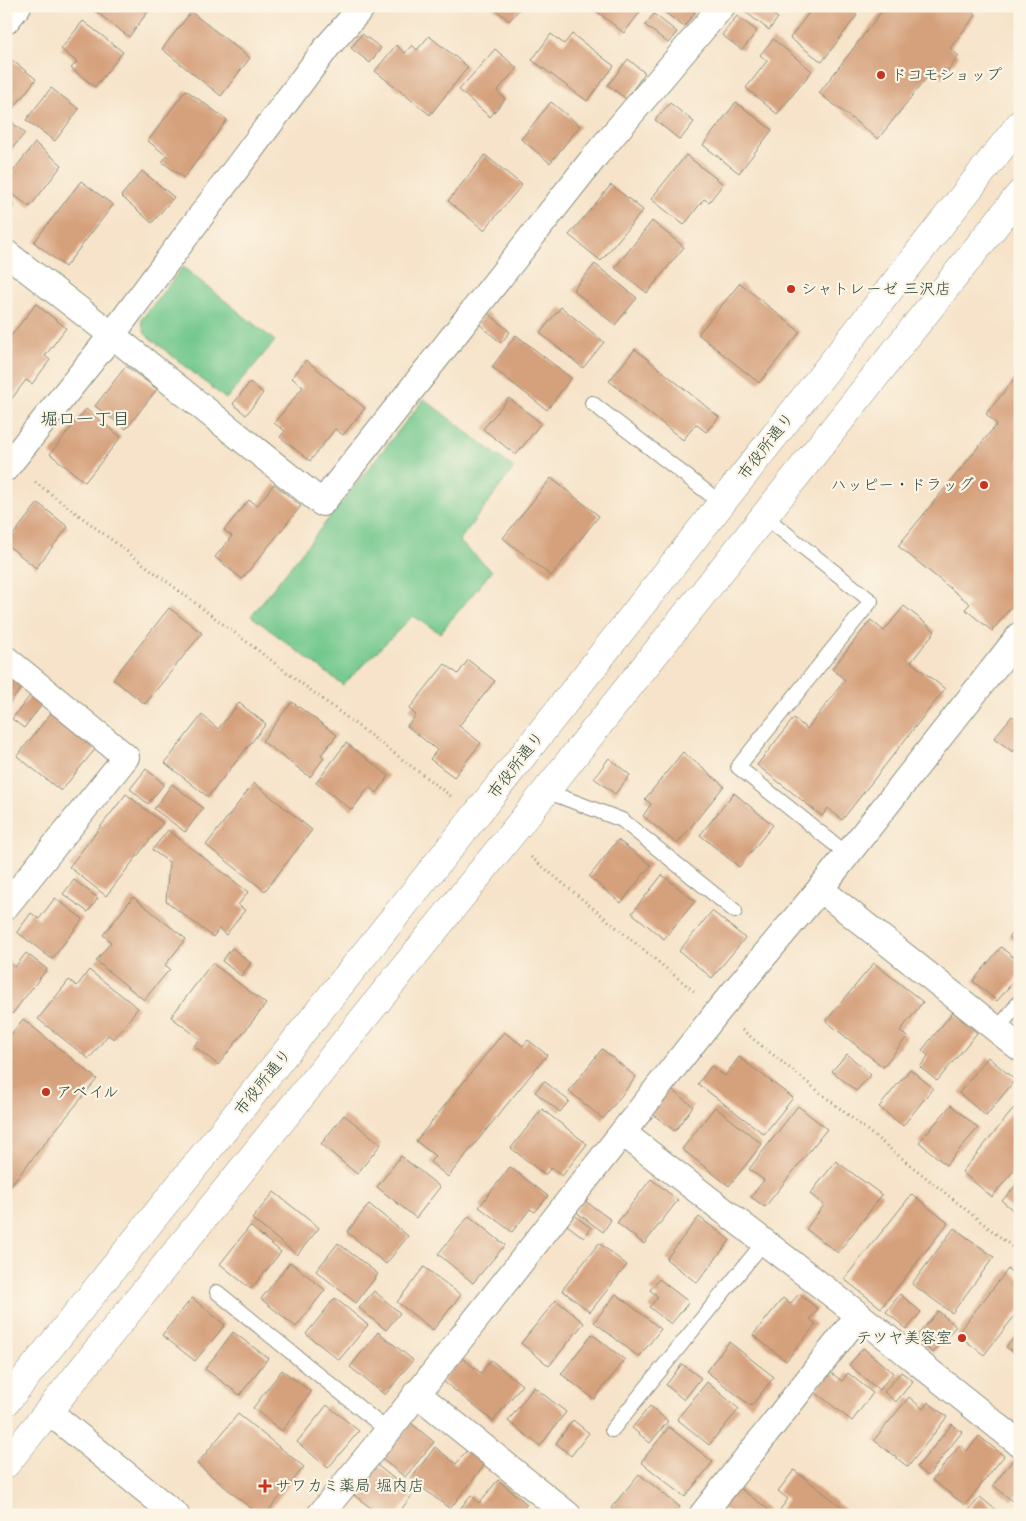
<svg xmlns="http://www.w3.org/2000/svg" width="1026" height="1521" font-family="'Comic Neue','Klee One',sans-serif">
<rect width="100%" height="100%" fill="#fcf5e5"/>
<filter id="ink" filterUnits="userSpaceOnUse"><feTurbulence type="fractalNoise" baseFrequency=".02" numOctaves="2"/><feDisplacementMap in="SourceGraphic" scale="10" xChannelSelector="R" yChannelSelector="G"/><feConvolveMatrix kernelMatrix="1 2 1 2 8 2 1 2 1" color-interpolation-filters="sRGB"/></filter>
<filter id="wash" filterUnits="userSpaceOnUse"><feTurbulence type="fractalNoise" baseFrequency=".0096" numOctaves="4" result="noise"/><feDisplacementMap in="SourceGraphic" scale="20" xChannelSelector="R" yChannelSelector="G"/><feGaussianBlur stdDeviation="1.12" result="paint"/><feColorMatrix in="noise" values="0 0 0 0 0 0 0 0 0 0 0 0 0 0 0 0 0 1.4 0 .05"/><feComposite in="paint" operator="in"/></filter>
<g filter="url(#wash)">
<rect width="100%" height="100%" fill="#f6e3c9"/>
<g fill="#72c88d" stroke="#488260">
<polygon points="183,267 275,341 226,399 145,334 141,320"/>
<polygon points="424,399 514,468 459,541 492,571 440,633 413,616 343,685 251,616"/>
</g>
<g id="blocks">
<g fill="#d5a07c">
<polygon points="89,6 152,6 129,37"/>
<polygon points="492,6 522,6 509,21"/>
<polygon points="590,6 643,6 644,7 624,33"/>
<polygon points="666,6 687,6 695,12 684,27 662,10"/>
<polygon points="746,6 762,6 778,18 769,30 743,10"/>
<polygon points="814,6 846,6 857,15 822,62 790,38"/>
<polygon points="886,6 965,6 976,15 950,48 959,56 941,79 932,71 878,139 819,93"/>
<polygon points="191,12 250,58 221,96 162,49"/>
<polygon points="654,14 677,32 668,43 645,25"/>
<polygon points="737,16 757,31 742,50 722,35"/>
<polygon points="83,21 123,52 95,87 71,68 77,62 61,49"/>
<polygon points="362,34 381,48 370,63 351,48"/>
<polygon points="551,34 564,44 572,34 614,66 587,101 532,60"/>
<polygon points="429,36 468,67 430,115 375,71 396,45 405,53 412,45 417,50"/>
<polygon points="773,39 812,71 777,114 746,88 767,61 760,55"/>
<polygon points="495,49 517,68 497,91 505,99 490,117 459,90"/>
<polygon points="8,57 36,79 13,109 6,105 6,59"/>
<polygon points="628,59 645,73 626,99 608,85"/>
<polygon points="51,88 79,109 55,141 26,120"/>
<polygon points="186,90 227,120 184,178 162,162 167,156 148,141"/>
<polygon points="551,102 580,126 550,163 521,139"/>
<polygon points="736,102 772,130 739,173 703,145"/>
<polygon points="670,103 694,122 680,140 655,120"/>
<polygon points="6,118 25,133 6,156"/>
<polygon points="35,143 62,165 30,207 6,189 6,180"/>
<polygon points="485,155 522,185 484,230 448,201"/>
<polygon points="686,155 723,184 709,202 704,199 684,225 651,199"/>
<polygon points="142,171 174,197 152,223 121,196"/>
<polygon points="81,181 113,205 65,267 34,242"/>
<polygon points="611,185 643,210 601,261 569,235"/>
<polygon points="6,197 15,204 6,216"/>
<polygon points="652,221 684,247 647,293 615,268"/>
<polygon points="595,264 637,298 615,325 573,290"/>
<polygon points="740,283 800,332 759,383 698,334"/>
<polygon points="36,304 66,328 45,356 50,360 32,384 26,380 6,406 6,342"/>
<polygon points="561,307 604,342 583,368 540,333"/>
<polygon points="487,312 510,332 501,343 478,323"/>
<polygon points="516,335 571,378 547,410 492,367"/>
<polygon points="635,349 719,417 706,432 696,424 683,440 609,381"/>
<polygon points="306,360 365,408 343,435 335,429 310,461 280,437 285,431 274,423 303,387 292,378"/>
<polygon points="126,366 157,389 126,429 95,406"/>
<polygon points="1017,376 1020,378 1020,596 992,631 965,609 970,604 898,546 997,424 986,414"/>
<polygon points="250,382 263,393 246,415 233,404"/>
<polygon points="509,398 541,423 516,455 483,429"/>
<polygon points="86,409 121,437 85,482 50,454"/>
<polygon points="551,478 599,516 551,576 503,538"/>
<polygon points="274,484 301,506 242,579 215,557 232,536 224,530 249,500 257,506"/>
<polygon points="38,503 68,527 36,568 6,544"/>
<polygon points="904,606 935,631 911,662 945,689 842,820 828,808 822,816 757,765 794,718 807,729 845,680 832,669 871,620 884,631"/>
<polygon points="169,608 202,633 145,704 113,679"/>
<polygon points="468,660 495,681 459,726 481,743 454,777 430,759 437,750 407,726 416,715 409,709 445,664 458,674"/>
<polygon points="6,671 24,685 6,708"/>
<polygon points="32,693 44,702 24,728 12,719"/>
<polygon points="292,702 337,735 321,755 324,758 310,777 262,741"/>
<polygon points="239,703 266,724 208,797 165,763 202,715 218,729"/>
<polygon points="51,713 96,748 61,791 17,756"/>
<polygon points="1012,716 1020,722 1020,743 1013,752 994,738"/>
<polygon points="346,743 389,776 377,793 369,787 352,810 316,783"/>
<polygon points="683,752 724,786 677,844 643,816 651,804 645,799"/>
<polygon points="609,758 630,775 615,794 594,778"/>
<polygon points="146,769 164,784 148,804 130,789"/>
<polygon points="254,783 312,830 265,891 206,845"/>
<polygon points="172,784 203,808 185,832 154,809"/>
<polygon points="734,793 773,825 739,867 700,835"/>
<polygon points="126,794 163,823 106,896 69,867"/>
<polygon points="168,830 248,892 238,905 245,910 226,935 219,929 213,937 166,901 169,862 152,850"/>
<polygon points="618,840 651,865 621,903 589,877"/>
<polygon points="662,875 695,901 664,939 632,913"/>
<polygon points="74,880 98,898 88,912 63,894"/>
<polygon points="133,897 186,939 165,965 170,969 144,1000 96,961 111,942 103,935"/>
<polygon points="55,898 83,919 52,959 17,932 31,913 39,919"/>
<polygon points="712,911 745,938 712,978 679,951"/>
<polygon points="1020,923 1020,946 1009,937"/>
<polygon points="1001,947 1020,963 1020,974 997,1001 973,981"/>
<polygon points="232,948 251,963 241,976 222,961"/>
<polygon points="26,953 47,969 12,1014 6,1010 6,960 15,967"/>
<polygon points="212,963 266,1004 218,1065 194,1046 200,1039 171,1017"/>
<polygon points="874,963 923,1002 900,1031 907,1037 883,1067 826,1021"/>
<polygon points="89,970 138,1008 114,1039 108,1035 89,1059 38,1019 69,980 77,986"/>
<polygon points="953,1012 977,1033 937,1081 920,1067 928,1056 922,1050"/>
<polygon points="23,1019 97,1079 6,1191 6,1041"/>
<polygon points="504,1032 523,1046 528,1040 547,1055 448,1177 430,1162 435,1156 416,1141"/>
<polygon points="602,1049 636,1077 603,1119 569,1091"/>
<polygon points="847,1054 871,1075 856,1091 832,1071"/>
<polygon points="739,1057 793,1098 764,1134 698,1084 711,1066 725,1076"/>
<polygon points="988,1057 1015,1080 986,1116 959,1093"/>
<polygon points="910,1069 933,1088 903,1126 879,1107"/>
<polygon points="544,1081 569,1101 560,1112 535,1092"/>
<polygon points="669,1088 693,1106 675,1131 651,1113"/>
<polygon points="1020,1101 1020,1163 992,1197 962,1172"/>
<polygon points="951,1105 978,1128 946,1165 919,1142"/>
<polygon points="798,1106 827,1129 765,1207 751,1197 764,1180 749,1169"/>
<polygon points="715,1107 762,1144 729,1186 682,1149"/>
<polygon points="542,1109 587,1144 562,1176 551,1168 545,1175 511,1148"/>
<polygon points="344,1115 381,1144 357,1174 321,1144"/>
<polygon points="401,1156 440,1187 416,1218 377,1187"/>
<polygon points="836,1161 882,1195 838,1253 806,1229 824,1205 810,1194"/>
<polygon points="510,1167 548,1196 535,1212 530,1209 512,1232 479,1207"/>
<polygon points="651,1179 678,1200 644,1244 617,1223"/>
<polygon points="1020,1181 1020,1216 1002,1201"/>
<polygon points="274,1192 319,1228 297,1255 252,1219"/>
<polygon points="912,1194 948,1223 881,1308 844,1279"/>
<polygon points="584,1200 611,1220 603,1232 575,1211"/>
<polygon points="369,1204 408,1236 386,1264 347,1232"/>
<polygon points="574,1215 591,1228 584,1238 567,1225"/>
<polygon points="469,1216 505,1245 473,1283 438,1254"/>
<polygon points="699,1217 730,1240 697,1283 666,1259"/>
<polygon points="250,1226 281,1252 251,1289 220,1264"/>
<polygon points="954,1228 994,1257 952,1313 912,1284"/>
<polygon points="338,1243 378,1274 356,1303 316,1271"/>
<polygon points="599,1243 627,1265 590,1312 562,1290"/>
<polygon points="290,1262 325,1290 296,1327 261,1299"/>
<polygon points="424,1267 461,1295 433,1330 397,1302"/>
<polygon points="1008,1269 1020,1279 1020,1309 984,1355 957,1334"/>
<polygon points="659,1279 689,1302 671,1324 649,1307 658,1297 650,1290"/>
<polygon points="374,1291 400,1313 386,1330 359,1308"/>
<polygon points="616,1294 661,1329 639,1357 594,1322"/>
<polygon points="799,1294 818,1309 810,1319 816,1324 786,1361 753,1335 783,1298 790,1304"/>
<polygon points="900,1294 921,1312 907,1329 886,1312"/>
<polygon points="192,1298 225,1325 195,1361 162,1335"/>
<polygon points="335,1298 368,1325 339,1360 306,1334"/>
<polygon points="556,1300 584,1323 549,1366 521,1343"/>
<polygon points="938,1311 956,1326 933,1353 915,1338"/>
<polygon points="1020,1331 1020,1357 1006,1347"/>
<polygon points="233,1332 268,1358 240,1395 205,1369"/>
<polygon points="378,1332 413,1360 385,1395 350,1367"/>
<polygon points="592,1334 625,1360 594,1399 561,1374"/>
<polygon points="729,1342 774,1377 751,1406 706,1371"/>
<polygon points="863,1348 893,1373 879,1390 849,1365"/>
<polygon points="461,1357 481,1373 491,1360 522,1385 493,1421 443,1381"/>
<polygon points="682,1364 701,1378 684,1400 666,1385"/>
<polygon points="282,1370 311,1392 282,1431 253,1408"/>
<polygon points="830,1372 842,1381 848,1373 873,1393 852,1421 815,1392"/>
<polygon points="901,1372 913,1381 896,1402 884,1392"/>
<polygon points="707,1382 739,1409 709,1445 677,1419"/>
<polygon points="534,1387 566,1412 540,1446 508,1421"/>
<polygon points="909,1397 923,1409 928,1402 947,1417 908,1467 874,1440"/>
<polygon points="327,1405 359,1431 328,1468 297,1442"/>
<polygon points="650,1406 668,1421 650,1443 632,1428"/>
<polygon points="238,1414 304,1467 265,1515 259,1515 197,1464"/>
<polygon points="573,1420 589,1433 571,1456 556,1443"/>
<polygon points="411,1423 434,1442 405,1477 382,1459"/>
<polygon points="952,1424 962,1432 928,1476 917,1467"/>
<polygon points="669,1427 713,1462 685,1497 641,1462"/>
<polygon points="979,1436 1004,1456 965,1505 932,1480 960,1445 967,1451"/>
<polygon points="435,1447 456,1464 468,1449 486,1463 450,1509 411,1479"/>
<polygon points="1013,1460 1020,1465 1020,1492 1012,1501 993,1485"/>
<polygon points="377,1465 413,1494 397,1515 380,1515 354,1495"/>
<polygon points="794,1470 846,1510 843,1515 776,1515 788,1499 778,1491"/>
<polygon points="639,1474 680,1507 673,1515 619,1515 611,1508"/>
<polygon points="498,1480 527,1504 518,1515 455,1515 471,1495 479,1503"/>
<polygon points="737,1486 768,1509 763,1515 732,1515 721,1507"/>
<polygon points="980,1497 1002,1515 965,1515"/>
</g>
</g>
</g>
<g filter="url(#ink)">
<use href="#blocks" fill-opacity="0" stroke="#8a907e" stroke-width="1"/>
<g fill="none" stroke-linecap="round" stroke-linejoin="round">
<defs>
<g id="lane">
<polyline points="592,403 721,503"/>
<polyline points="764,516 871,601 738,767 847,854"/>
<polyline points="546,791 622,820 735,911"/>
<polyline points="997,1030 1020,1001"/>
<polyline points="217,1292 388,1431"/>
<polyline points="612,1430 764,1242"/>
</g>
<g id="street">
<polyline points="6,21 18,6"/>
<polyline points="6,253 112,335 322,503 596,155 722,6"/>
<polyline points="6,468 112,335 327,47 363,6"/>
<polyline points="6,659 126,757 6,906"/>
<polyline points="820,889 1020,1048"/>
<polyline points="623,1133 859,1315 1020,1444"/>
<polyline points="416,1393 568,1515"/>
<polyline points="48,1411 176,1515"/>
<polyline points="320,1515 388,1431 718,1011 820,889 1020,635"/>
<polyline points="702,1515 859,1315"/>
</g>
<g id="secondary">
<polyline points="6,1402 476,815 1020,124"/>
<polyline points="6,1464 546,791 1020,194"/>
</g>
</defs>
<use href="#lane" stroke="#8a907e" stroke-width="16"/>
<use href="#street" stroke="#8a907e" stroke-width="28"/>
<use href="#secondary" stroke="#8a907e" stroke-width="29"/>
<g stroke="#8a907e" stroke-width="3" stroke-dasharray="1 4" stroke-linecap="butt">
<polyline points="35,482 452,797"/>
<polyline points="531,857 696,993"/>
<polyline points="742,1030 1020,1253"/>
</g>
<use href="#lane" stroke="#fff" stroke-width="14"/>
<use href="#street" stroke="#fff" stroke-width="26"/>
<use href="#secondary" stroke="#fff" stroke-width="28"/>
</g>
</g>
<g fill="#c8321e" stroke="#fcf5e5" stroke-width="2">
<circle cx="881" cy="75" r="5"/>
<circle cx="791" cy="289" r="5"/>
<circle cx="984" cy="485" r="5"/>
<circle cx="46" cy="1092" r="5"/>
<circle cx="962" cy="1338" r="5"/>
<path d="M262.5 1478.5h5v5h5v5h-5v5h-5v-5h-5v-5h5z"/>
</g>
<g text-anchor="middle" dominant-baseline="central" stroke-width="4.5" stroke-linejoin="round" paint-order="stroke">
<g font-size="16" fill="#1f3d34" stroke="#fcf5e5" text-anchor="start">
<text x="891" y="75">ドコモショップ</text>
<text x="801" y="289">シャトレーゼ 三沢店</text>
<text x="974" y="485" text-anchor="end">ハッピー・ドラッグ</text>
<text x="56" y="1092">アベイル</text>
<text x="952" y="1338" text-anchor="end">テツヤ美容室</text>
<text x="275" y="1486">サワカミ薬局 堀内店</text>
</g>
<g font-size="16" fill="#1f3d34" stroke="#fcf5e5">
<text transform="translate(766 446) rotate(-52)">市役所通り</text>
<text transform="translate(516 765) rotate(-52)">市役所通り</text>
<text transform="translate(263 1082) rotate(-51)">市役所通り</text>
</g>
<g font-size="18" fill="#1f3d34" stroke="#fcf5e5">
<text x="85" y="419">堀口一丁目</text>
</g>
</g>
<rect width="1026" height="1521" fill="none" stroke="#fcf5e5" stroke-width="25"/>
</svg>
